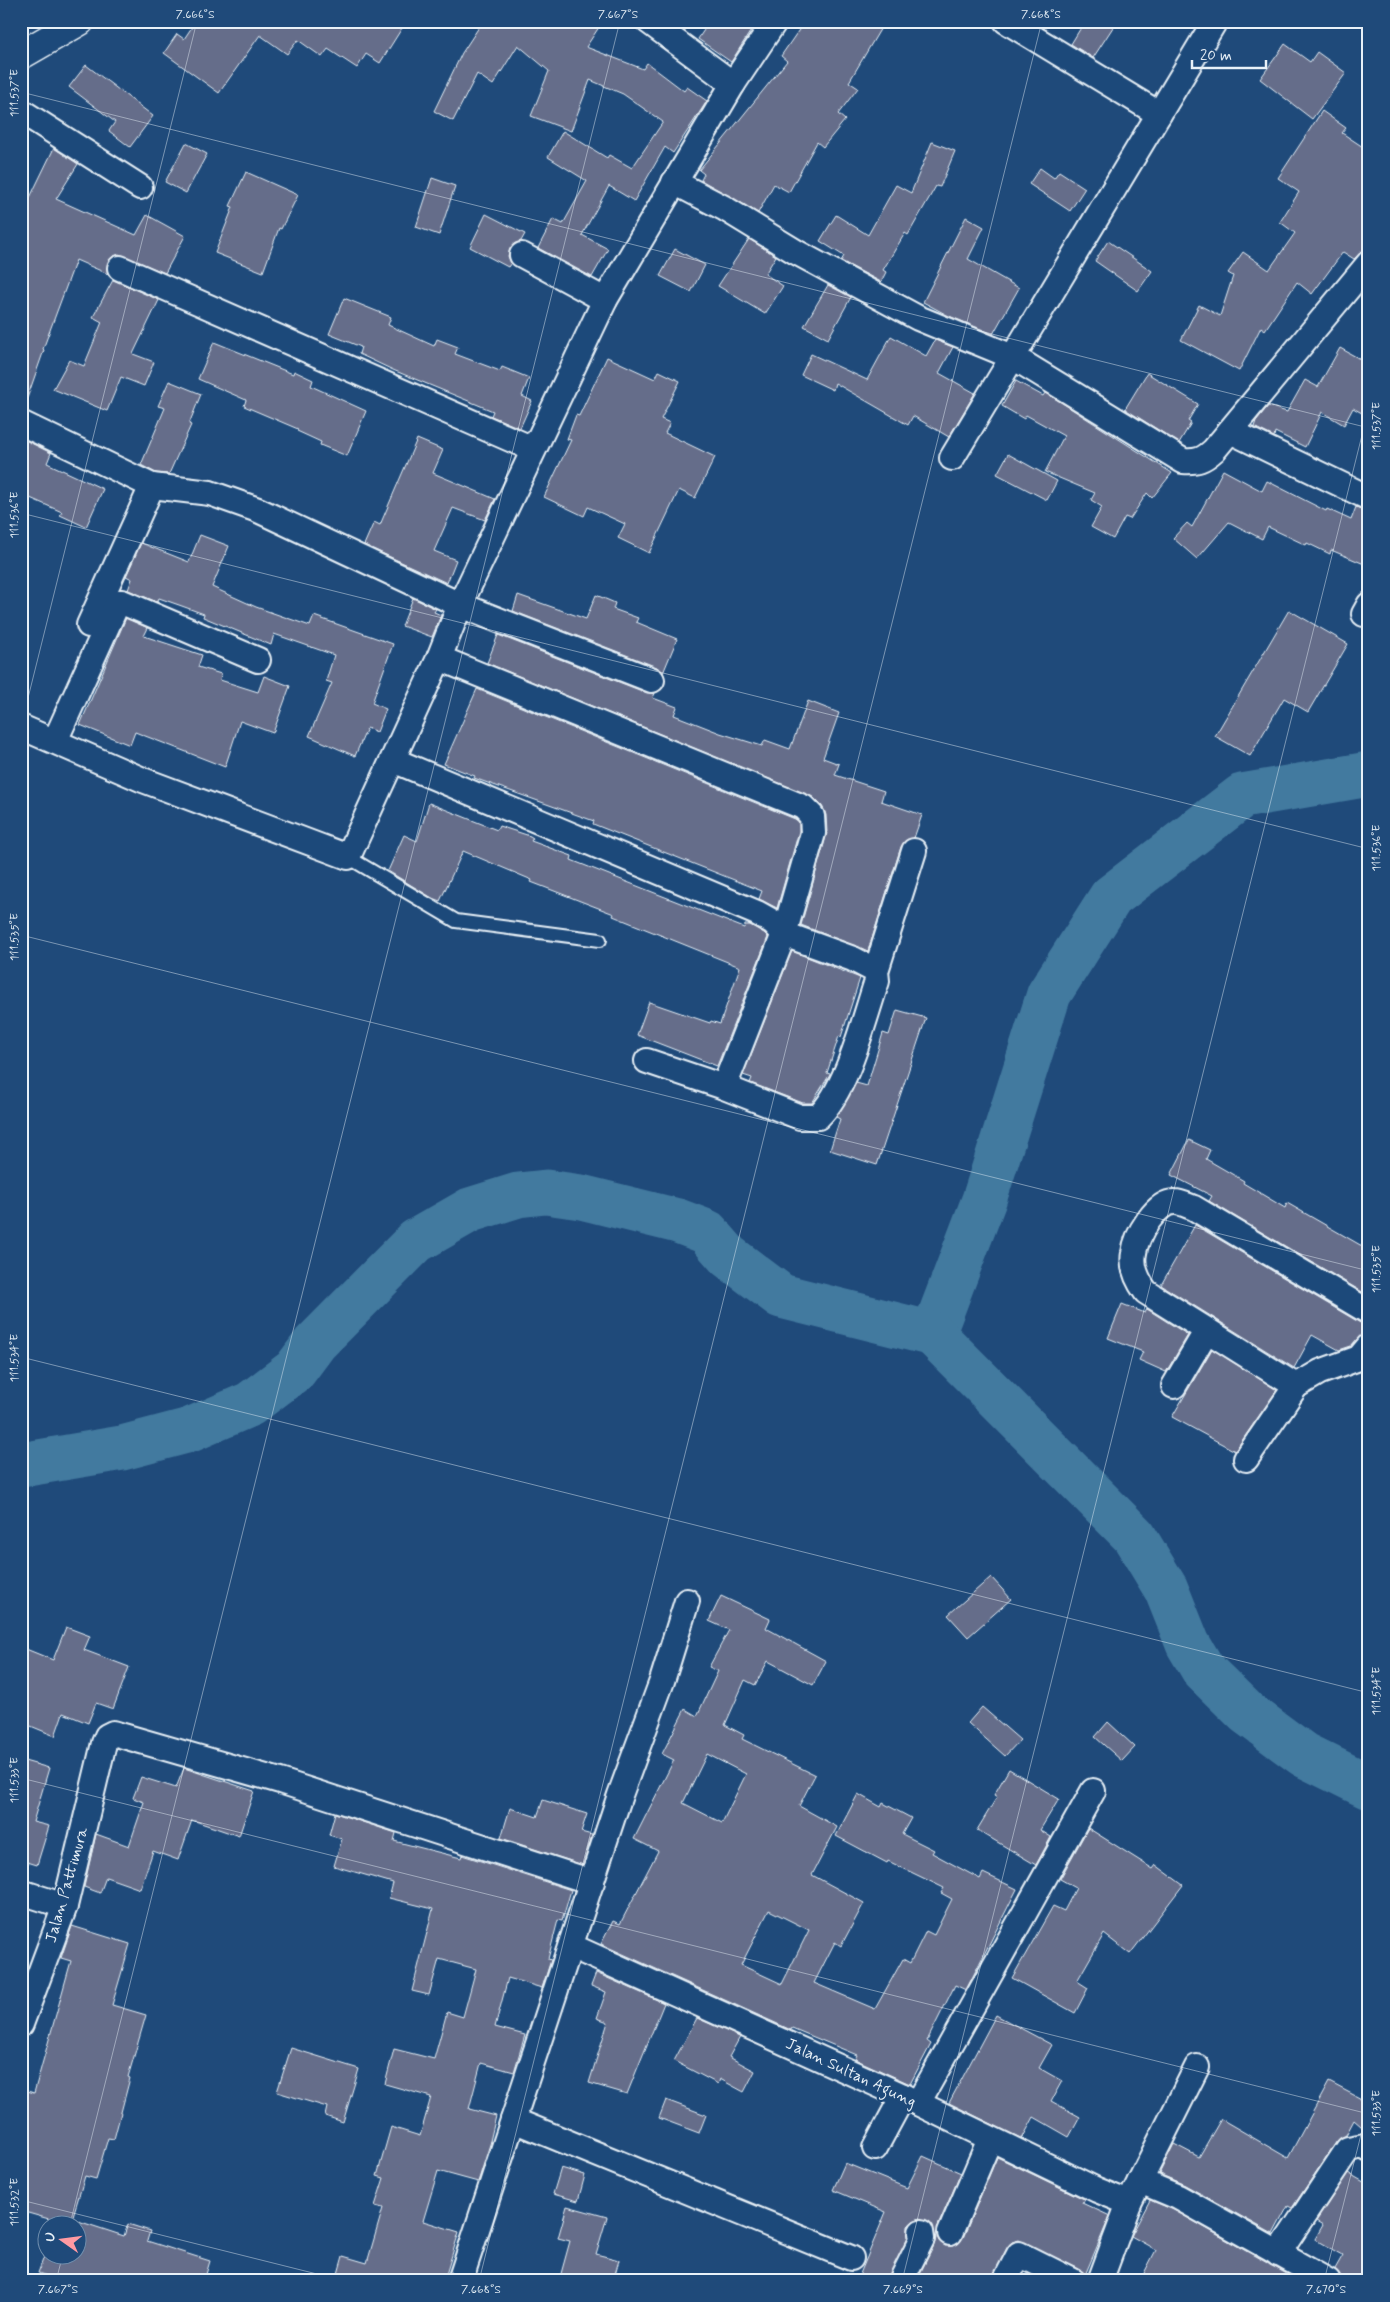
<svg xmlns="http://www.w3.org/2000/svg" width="1390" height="2302" font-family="Mynerve,sans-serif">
<rect width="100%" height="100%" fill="#1f4a7a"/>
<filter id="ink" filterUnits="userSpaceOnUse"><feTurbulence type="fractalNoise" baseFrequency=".02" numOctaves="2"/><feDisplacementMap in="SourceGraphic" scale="10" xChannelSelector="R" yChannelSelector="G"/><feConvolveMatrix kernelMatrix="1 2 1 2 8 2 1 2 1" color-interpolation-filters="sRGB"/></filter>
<g filter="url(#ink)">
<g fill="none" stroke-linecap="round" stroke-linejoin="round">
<g stroke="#437a9f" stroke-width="45">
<polyline points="933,1334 984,1200 1049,994 1111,897 1242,796 1369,774"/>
<polyline points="21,1465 122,1448 190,1430 250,1404 295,1370 315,1343 416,1241 470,1210 518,1195 546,1192 581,1197 678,1221 707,1232 728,1256 781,1296 933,1334 1134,1536 1166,1589 1188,1644 1204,1671 1247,1713 1304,1755 1369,1787"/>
</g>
</g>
<g fill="#656d8a" stroke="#e8f1f8" fill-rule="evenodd">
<polygon points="196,21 391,21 402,28 380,63 366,54 357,68 328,49 322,57 298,40 287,54 260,35 219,93 164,53 177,34 184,39"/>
<polygon points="483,21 603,21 586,47 643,69 647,63 684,91 687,87 707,101 673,153 665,147 634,201 609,186 582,235 608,249 592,277 538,248 553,219 563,224 587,181 548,157 563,131 607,158 609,155 632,168 663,122 623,94 590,80 571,131 531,116 549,71 518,45 493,85 477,74 453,121 434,111 462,53"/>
<polygon points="710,21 757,21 731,62 698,39"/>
<polygon points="805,21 885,21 849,82 858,88 838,114 845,120 823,147 817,142 789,192 774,184 758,213 701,180 704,174 699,170 787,61 781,56"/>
<polygon points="1085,21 1117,21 1093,58 1071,44"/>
<polygon points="1285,44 1310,62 1317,52 1346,73 1312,119 1260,79"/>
<polygon points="86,65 153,116 130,147 109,131 115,122 69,87"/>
<polygon points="1322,111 1346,128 1342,133 1369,151 1369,244 1354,259 1343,252 1312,294 1297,282 1265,330 1261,327 1239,371 1181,340 1199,305 1220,316 1233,276 1228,273 1243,252 1269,270 1295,233 1280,222 1299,192 1278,178"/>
<polygon points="932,142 955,151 940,187 936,186 908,235 905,233 883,270 886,272 881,282 841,261 844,256 820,241 836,215 868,235 896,185 911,193"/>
<polygon points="186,143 207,154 186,193 165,182"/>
<polygon points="54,148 78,164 56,199 136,235 147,215 185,236 165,273 119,254 112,257 108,262 108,274 76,260 43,349 44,350 24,407 21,406 21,216"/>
<polygon points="1040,168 1054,178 1059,171 1085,188 1070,211 1029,184"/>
<polygon points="246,172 298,195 281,229 279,228 263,272 215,253 233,207 230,206"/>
<polygon points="432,178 455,186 439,235 416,227"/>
<polygon points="486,214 525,234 521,241 514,244 510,249 508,256 511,263 508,267 470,247"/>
<polygon points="966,217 984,227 968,259 1019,288 993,334 949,316 923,302"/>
<polygon points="749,239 776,256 765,274 783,286 765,314 718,286"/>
<polygon points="1108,241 1152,271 1138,291 1095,261"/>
<polygon points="675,249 705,265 691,292 660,276"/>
<polygon points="113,280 159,300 133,354 154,362 144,386 121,377 107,411 53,389 69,360 84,366 102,322 93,317"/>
<polygon points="828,285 851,297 828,339 804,326"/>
<polygon points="344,298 391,317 388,325 434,346 437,339 458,347 455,354 500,371 502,367 529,378 522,396 532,401 520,428 491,416 493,411 393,370 359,354 361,347 329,334"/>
<polygon points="891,336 926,356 935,340 953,347 939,373 975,393 949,437 913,416 908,425 835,383 833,390 801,375 811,354 867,380"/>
<polygon points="214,342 293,374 294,371 313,380 311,386 366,411 347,456 320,445 321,442 297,431 298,429 244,406 246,400 198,379"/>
<polygon points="1340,348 1369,364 1369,417 1353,408 1344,425 1322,412 1305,447 1275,432 1274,437 1254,427 1256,421 1268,406 1287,412 1305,380 1318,387"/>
<polygon points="607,357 655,379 659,371 680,381 661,419 670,423 665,433 715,457 695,498 679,490 649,553 618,538 625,524 588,507 584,516 544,497 571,440 567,439 576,415 579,416"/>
<polygon points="1147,373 1198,404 1188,421 1191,423 1179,443 1125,409"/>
<polygon points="169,381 201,394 189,424 191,425 169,474 156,473 141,465 165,408 158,406"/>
<polygon points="1016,381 1043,396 1045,393 1048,394 1172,473 1152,498 1147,493 1130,519 1125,517 1113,539 1091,527 1102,507 1091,500 1095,493 1045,472 1064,436 1026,415 1024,419 1002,406"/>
<polygon points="21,438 51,453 47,463 103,489 86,527 60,515 62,512 21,494"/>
<polygon points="417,439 443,450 433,473 495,499 485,520 453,508 434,551 456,560 447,583 364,545 374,522 380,525"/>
<polygon points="1008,454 1057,481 1047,500 997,474"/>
<polygon points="1223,470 1262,491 1267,481 1326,511 1327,509 1351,520 1356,507 1369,512 1369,566 1331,550 1330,554 1307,543 1306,545 1268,527 1262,539 1229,522 1197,559 1173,538 1187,523 1192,527"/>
<polygon points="200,535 229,546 212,587 256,607 310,626 314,616 393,644 372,703 386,709 377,732 367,728 355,756 309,736 332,683 326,681 334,655 274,634 271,645 203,617 204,614 179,605 159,598 157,602 128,590 132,579 126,576 141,543 189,562"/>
<polygon points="518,595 586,619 596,595 615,603 613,609 638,618 636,622 677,639 663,673 657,667 513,611"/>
<polygon points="413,598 436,609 434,612 441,615 432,637 402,626"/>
<polygon points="1289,610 1348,644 1308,712 1284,698 1250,756 1215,736"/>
<polygon points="126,618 148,628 144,636 202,655 198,667 221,674 220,680 258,692 264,676 290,686 273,733 240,721 225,767 135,732 130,745 80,725"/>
<polygon points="498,635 647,693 655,693 653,698 677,707 674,715 720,733 762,746 765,740 790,749 808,701 839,713 823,758 839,764 835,775 884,791 881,801 922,815 914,838 905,841 901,847 868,951 801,925 827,833 826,815 822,806 813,797 487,663"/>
<polygon points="477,689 795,819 799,822 799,831 777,908 759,899 762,891 593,824 594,821 474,778 475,776 444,764"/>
<polygon points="429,803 497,830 499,826 530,836 533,838 531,841 572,856 571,860 744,928 745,925 750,925 764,933 768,937 717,1066 637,1035 649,1002 710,1023 711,1021 720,1024 740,967 613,916 614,914 531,882 532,880 463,851 440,901 432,898 388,871 404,835 417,841"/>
<polygon points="792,951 860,978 841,1037 839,1036 827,1073 830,1074 812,1103 803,1103 750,1083 752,1078 743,1075"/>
<polygon points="897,1010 926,1018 877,1165 830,1150 840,1119 836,1117 856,1083 867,1086 883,1033 889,1035"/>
<polygon points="1189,1140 1210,1150 1206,1159 1244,1181 1243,1183 1285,1208 1287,1203 1369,1250 1369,1296 1209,1201 1212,1196 1171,1175"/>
<polygon points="1195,1225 1362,1324 1369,1326 1369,1333 1359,1337 1351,1346 1339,1350 1312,1335 1294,1368 1161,1285"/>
<polygon points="1122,1304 1145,1313 1147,1309 1188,1335 1166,1372 1139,1360 1143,1352 1108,1338"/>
<polygon points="1212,1349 1277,1390 1235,1451 1172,1417"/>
<polygon points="991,1577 1011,1599 968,1637 948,1615"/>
<path d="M721 1596 770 1619 766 1628 826 1661 813 1685 768 1661 755 1685 745 1680 725 1725 744 1735 742 1739 815 1775 799 1806 837 1827 812 1875 864 1903 841 1946 835 1942 814 1983 875 2009 903 1959 910 1963 926 1931 934 1935 952 1899 941 1893 944 1888 888 1861 887 1863 836 1836 858 1794 881 1807 883 1803 911 1818 902 1834 934 1850 932 1853 980 1879 983 1873 1017 1889 966 1990 955 1985 927 2041 931 2044 910 2084 855 2059 857 2055 792 2028 791 2030 601 1944 613 1921 620 1924 658 1851 634 1839 674 1760 662 1754 685 1709 697 1716 718 1671 709 1667 729 1630 709 1621ZM707 1754 746 1774 722 1823 683 1803ZM769 1910 809 1930 782 1984 741 1965Z"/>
<polygon points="66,1627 90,1636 84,1650 129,1667 113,1709 96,1703 88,1723 63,1713 55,1736 21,1722 21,1647 53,1660"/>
<polygon points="982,1707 1020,1740 1005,1756 968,1723"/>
<polygon points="1108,1722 1135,1747 1122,1761 1095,1737"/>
<polygon points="21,1760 49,1768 33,1822 49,1826 37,1865 21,1860"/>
<polygon points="184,1768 254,1791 239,1836 192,1820 178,1860 153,1851 140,1889 106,1877 100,1893 84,1887 96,1834 129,1846 144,1802 133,1798 141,1777 176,1788"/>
<polygon points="1009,1769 1059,1799 1040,1830 1051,1837 1036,1865 977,1830 997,1797 994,1795"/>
<polygon points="543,1800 587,1814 581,1832 592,1835 583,1865 501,1838 510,1808 537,1817"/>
<polygon points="335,1813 396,1833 394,1841 461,1858 462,1855 571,1890 562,1921 558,1920 548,1959 551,1960 542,1988 508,1978 495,2027 525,2035 514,2072 481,2063 469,2109 496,2116 490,2141 491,2141 478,2182 438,2171 423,2221 459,2232 444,2281 336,2281 343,2256 367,2263 383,2208 375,2206 384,2178 377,2176 391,2127 420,2136 431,2097 385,2084 394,2049 434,2059 447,2012 463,2017 476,1969 439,1959 429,1995 412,1991 433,1909 389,1898 393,1883 334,1866 342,1839 329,1835"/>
<polygon points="1088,1828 1153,1869 1156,1865 1183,1885 1130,1954 1104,1934 1077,1981 1088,1988 1075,2013 1012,1978 1053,1906 1064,1911 1076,1888 1060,1879"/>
<polygon points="72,1926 130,1944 112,2005 146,2015 128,2077 130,2078 114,2139 108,2138 96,2179 85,2176 72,2219 124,2236 128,2224 150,2231 147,2241 210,2261 204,2281 63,2281 38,2273 48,2246 48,2254 78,2254 78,2224 55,2224 56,2221 21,2211 21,2089 34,2093 71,1961 61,1958"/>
<polygon points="596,1973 664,2003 627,2094 589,2083 608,2022 597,2018 606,1992 591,1986"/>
<polygon points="996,2015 1052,2045 1039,2068 1062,2081 1051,2101 1080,2117 1069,2137 1034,2117 1022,2139 949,2103"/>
<polygon points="697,2018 740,2037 729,2057 755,2071 744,2092 720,2079 718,2084 674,2061"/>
<polygon points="291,2048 359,2069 343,2122 325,2116 327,2107 277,2092"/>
<polygon points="1329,2082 1369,2103 1369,2133 1354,2120 1346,2135 1337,2141 1292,2208 1288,2206 1273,2234 1185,2185 1159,2174 1174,2144 1199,2157 1221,2119 1288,2158"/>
<polygon points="666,2100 706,2115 699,2133 659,2118"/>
<polygon points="923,2156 961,2173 937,2228 939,2241 945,2246 958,2244 963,2238 997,2157 1084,2199 1082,2203 1110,2216 1085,2275 1079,2269 1019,2240 1012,2242 1007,2248 991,2281 916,2281 934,2245 936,2238 931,2223 920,2218 913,2221 908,2226 908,2237 887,2281 857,2281 886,2212 833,2190 845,2163 907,2188"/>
<polygon points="561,2168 585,2175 578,2201 553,2194"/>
<polygon points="1348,2173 1369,2185 1369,2281 1342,2281 1335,2269 1343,2255 1315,2239 1323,2225 1316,2221"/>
<polygon points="1150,2200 1172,2209 1299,2281 1140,2281 1156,2250 1131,2236"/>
<polygon points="567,2206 607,2217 596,2254 619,2260 613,2281 559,2281 570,2241 558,2238"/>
</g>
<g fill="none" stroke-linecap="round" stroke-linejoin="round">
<defs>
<polyline id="service" points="348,857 456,921 600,940"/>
<g id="minor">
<polyline points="648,21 733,84"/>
<polyline points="1006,21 1159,114"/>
<polyline points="21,111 140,187"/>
<path d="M674 182 724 208 796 252 918 318 1013 357 1183 461C1197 462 1203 460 1214 450L1369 263"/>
<polyline points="522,255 605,300"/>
<polyline points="120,268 533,449"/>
<polyline points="21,423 152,486 210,493 258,510 460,605 652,680"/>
<polyline points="1230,431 1369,498"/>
<polyline points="952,458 1215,21"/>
<polyline points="1364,614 1369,605"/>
<polyline points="89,625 152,486"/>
<polyline points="439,658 803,807 812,816 813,833 784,934 724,1087"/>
<polyline points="21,727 143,780 348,857 439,658 460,605 605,300 733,84 775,21"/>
<polyline points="55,741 118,602 122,602 258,660"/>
<path d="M393 760 757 913 773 922 784 934 853 959 876 971 877 981C863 1022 848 1088 818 1117H800L724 1087 647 1061"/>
<polyline points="876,971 914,851"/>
<path d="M1369 1312 1194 1208C1188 1206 1181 1202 1175 1202 1156 1201 1136 1236 1134 1253 1131 1268 1138 1281 1146 1292L1296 1386 1320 1372 1359 1358 1369 1346"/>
<polyline points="1174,1386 1207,1330"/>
<polyline points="1246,1459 1296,1386"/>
<polyline points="21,1892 65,1906"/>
<polyline points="571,1946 903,2096 1097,2190 1129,2203"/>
<polyline points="21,2024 65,1906 104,1743 107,1736 113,1733 280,1781 592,1882"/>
<polyline points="918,2103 1093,1791"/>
<polyline points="513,2120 851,2258"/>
<polyline points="875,2148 903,2096"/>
<polyline points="1140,2181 1197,2067"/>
<polyline points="950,2233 990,2139"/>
<polyline points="1278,2254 1348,2149 1364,2146 1369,2150"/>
<polyline points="460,2281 620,1795 662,1681 687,1601"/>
<polyline points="901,2281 922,2239 921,2232"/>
<polyline points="1005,2281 1019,2254 1073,2281"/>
<polyline points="1100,2281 1129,2203 1140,2181 1178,2197 1328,2281"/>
</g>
<polyline id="tertiary" points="21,55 80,21"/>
</defs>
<use href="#service" stroke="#e8f1f8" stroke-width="16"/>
<use href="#minor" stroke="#e8f1f8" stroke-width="28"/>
<use href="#tertiary" stroke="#e8f1f8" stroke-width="31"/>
<use href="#service" stroke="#1f4a7a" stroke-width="12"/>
<use href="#minor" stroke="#1f4a7a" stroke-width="24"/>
<use href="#tertiary" stroke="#1f4a7a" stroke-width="28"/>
</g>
</g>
<path fill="none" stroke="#e8f1f8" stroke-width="1" stroke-opacity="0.45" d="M21 92 1369 428M21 513 1369 849M21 726 197 21M21 935 1369 1271M21 1357 1369 1693M21 1778 1369 2114M21 2200 345 2281M70 2224 620 21M56 2281 63 2254M479 2281 1042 21M902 2281 1369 407M1324 2281 1369 2103"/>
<g text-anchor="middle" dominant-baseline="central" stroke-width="4.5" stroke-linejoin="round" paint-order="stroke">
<g font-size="16" fill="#e8f1f8" stroke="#1f4a7a">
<text transform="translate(67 1885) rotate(-74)">Jalan Pattimura</text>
<text transform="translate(851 2073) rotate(25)">Jalan Sultan Agung</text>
</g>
</g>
<rect width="1390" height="2302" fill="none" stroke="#1f4a7a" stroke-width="55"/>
<g transform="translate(62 2240) rotate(284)"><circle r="24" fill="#1f4a7a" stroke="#6f8dac"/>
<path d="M0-4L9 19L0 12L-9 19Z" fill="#ff9aa2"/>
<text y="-8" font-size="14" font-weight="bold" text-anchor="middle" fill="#e8f1f8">U</text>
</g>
<path d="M1192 60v8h74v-8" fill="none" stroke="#e8f1f8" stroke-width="2.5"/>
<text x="1200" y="60" font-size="15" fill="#e8f1f8" stroke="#1f4a7a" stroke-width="4" paint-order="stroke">20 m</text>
<rect x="28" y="28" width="1334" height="2246" fill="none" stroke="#e8f1f8" stroke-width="2"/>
<g font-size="12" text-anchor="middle" fill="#e8f1f8">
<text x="195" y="18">7.666°S</text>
<text x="618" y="18">7.667°S</text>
<text x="1041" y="18">7.668°S</text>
<text transform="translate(14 93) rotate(-90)" y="4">111.537°E</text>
<text transform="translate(1376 426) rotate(-90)" y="4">111.537°E</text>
<text transform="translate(14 515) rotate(-90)" y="4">111.536°E</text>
<text transform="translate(1376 848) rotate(-90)" y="4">111.536°E</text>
<text transform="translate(14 937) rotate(-90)" y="4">111.535°E</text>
<text transform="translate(1376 1269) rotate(-90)" y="4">111.535°E</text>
<text transform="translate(14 1358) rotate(-90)" y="4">111.534°E</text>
<text transform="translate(1376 1691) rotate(-90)" y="4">111.534°E</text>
<text transform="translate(14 1780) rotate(-90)" y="4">111.533°E</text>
<text transform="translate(1376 2113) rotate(-90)" y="4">111.533°E</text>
<text transform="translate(14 2202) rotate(-90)" y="4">111.532°E</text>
<text x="58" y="2293">7.667°S</text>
<text x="481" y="2293">7.668°S</text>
<text x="903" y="2293">7.669°S</text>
<text x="1326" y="2293">7.670°S</text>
</g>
</svg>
